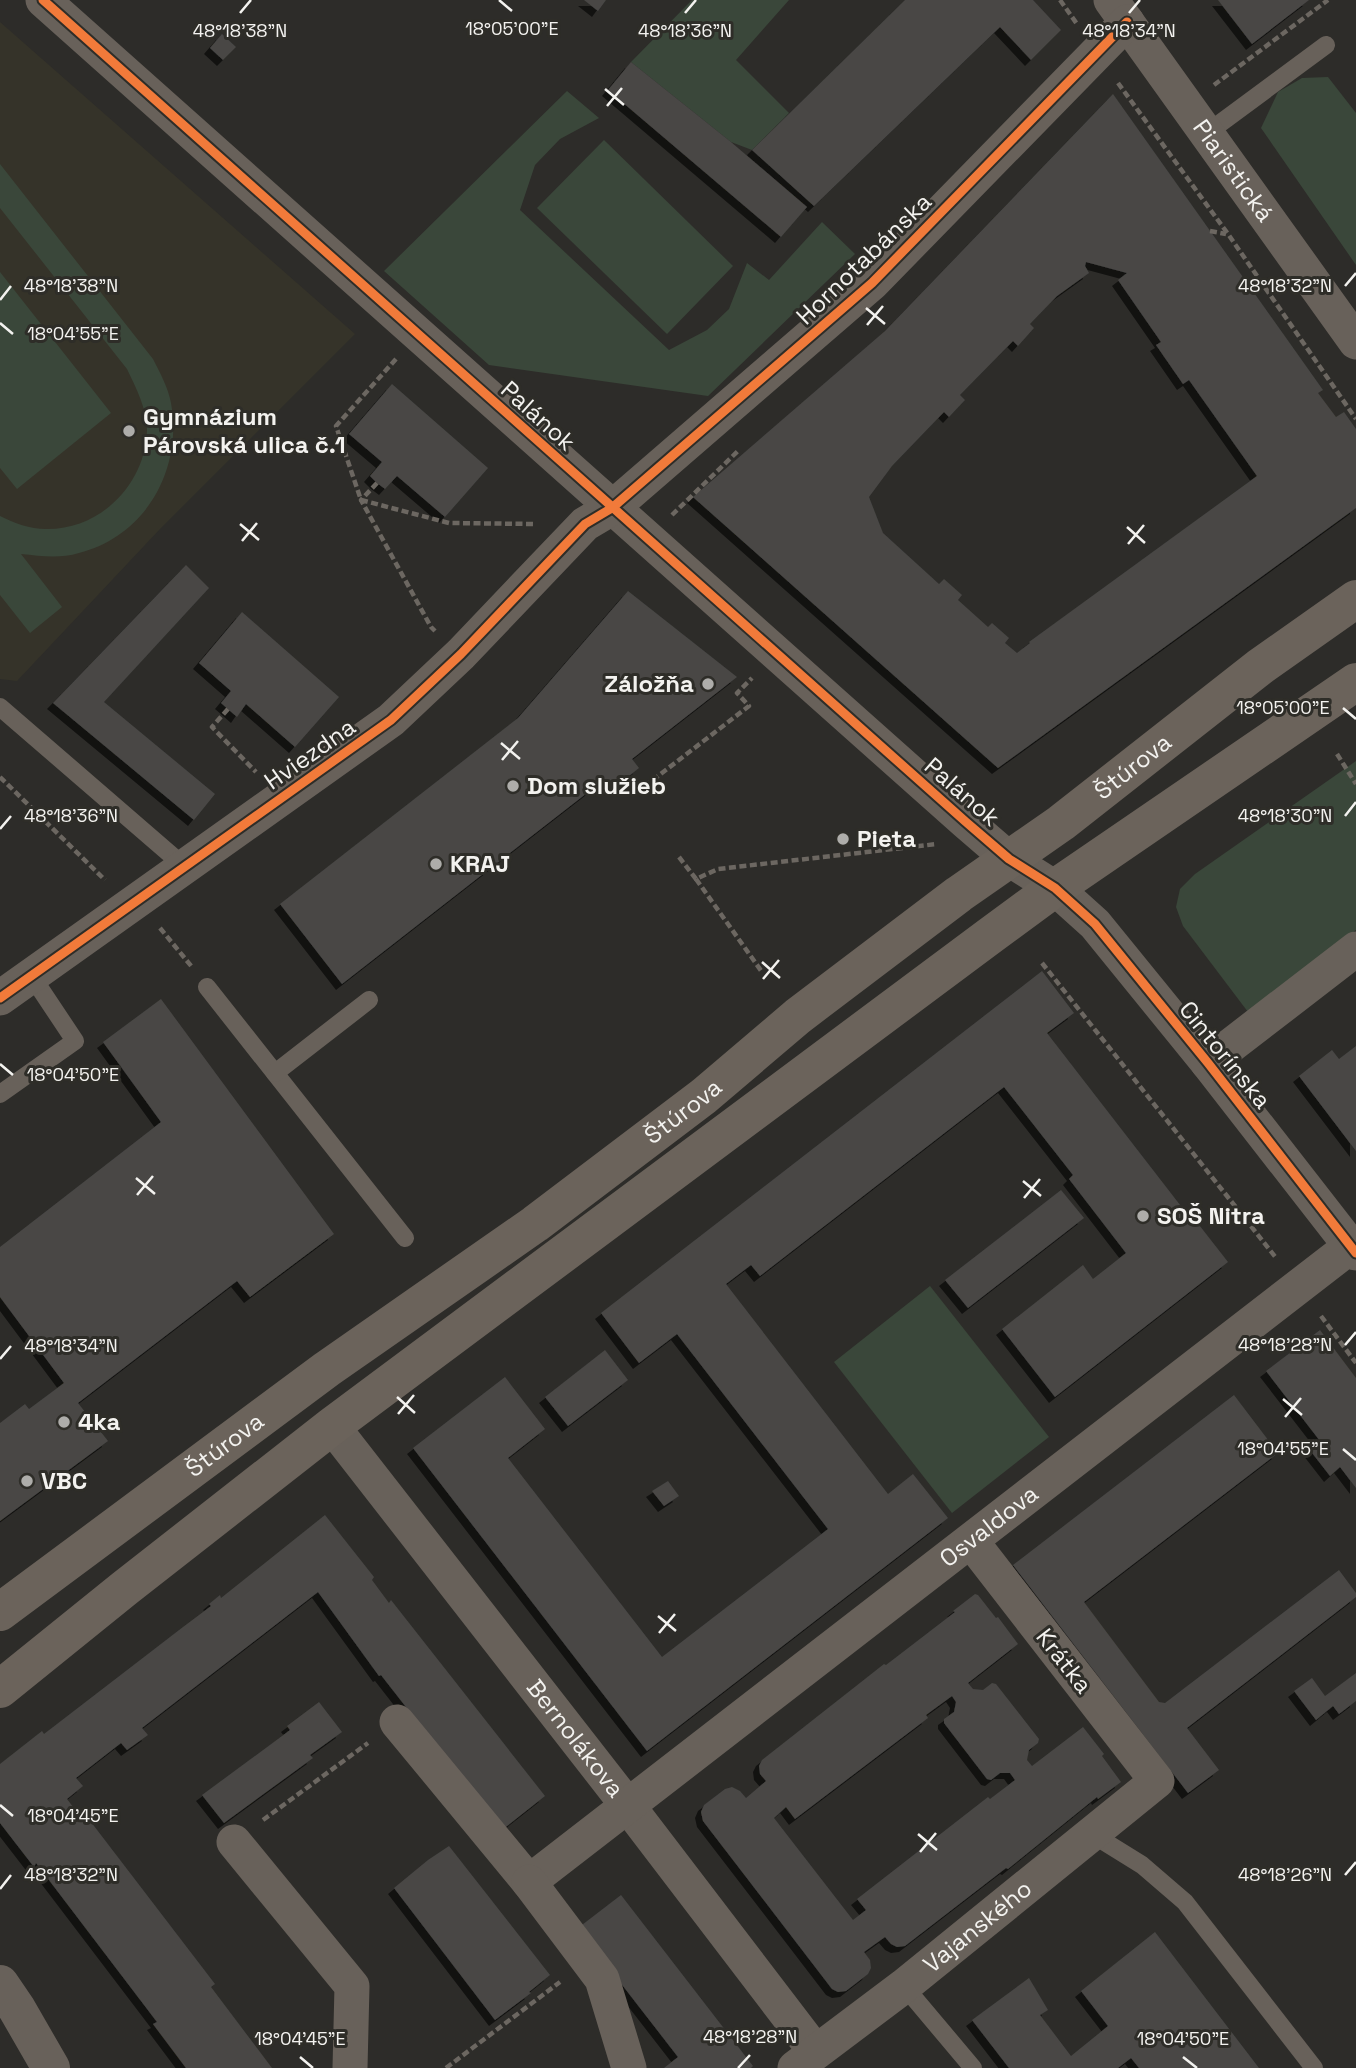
<svg xmlns="http://www.w3.org/2000/svg" width="1356" height="2068" font-family="'Space Grotesk',sans-serif">
	<style>
		.built { fill: #353329 }
		.green { fill: #3a473a }
		.building { fill: #484745; fill-rule: evenodd; filter: url(#shadow) }
		.lines { fill: none; stroke-linecap: round; stroke-linejoin: round }
		.path { stroke: #6c6761; stroke-width: 4.5; stroke-dasharray: 7 3.5; stroke-linecap: butt }
		.service { stroke: #68615a; stroke-width: 18 }
		.minor { stroke: #68615a; stroke-width: 35 }
		.tertiary { stroke: #68615a; stroke-width: 38 }
		.secondary { stroke: #6b635b; stroke-width: 38 }
		.cycleway-casing { stroke: #2e2d28; stroke-width: 13 }
		.cycleway { stroke: #f17a3a; stroke-width: 9 }
		.ticks { fill: none; stroke: #f3f2ef; stroke-width: 2.5 }
		.poi-dot { fill: #aeadaa; stroke: #2e2d28; stroke-width: 2.5 }
		.labels { text-anchor: middle; stroke-width: 6; stroke-linejoin: round; paint-order: stroke }
		.street-label { font-size: 24px; fill: #f3f2ef; stroke: #2e2d28 }
		.poi-label { font-size: 24px; font-weight: bold; fill: #f3f2ef; stroke: #2e2d28; text-anchor: start }
		.ticks-label { font-size: 18px; text-anchor: middle; fill: #f3f2ef; stroke: #2e2d28; stroke-width: 6; stroke-linejoin: round; paint-order: stroke }
	</style>
	<defs>
		<filter id="shadow"><feDropShadow dx="-6" dy="6" stdDeviation="0" flood-color="#0009"/></filter>
	</defs>
	<rect width="100%" height="100%" fill="#2d2c29"/>
	<!-- built -->
	<polygon class="built" points="0,22 355,334 160,529 17,681 0,679"/>
	<!-- green -->
	<g class="green">
		<polygon points="692,0 789,0 736,60 789,113 752,150 731,142 631,62"/>
		<polygon points="1328,77 1356,113 1356,265 1261,128 1278,92 1302,78"/>
		<polygon points="567,91 599,118 560,139 535,165 520,210 669,350 707,330 729,309 747,263 769,280 822,222 855,254 708,396 489,365 384,271"/>
		<polygon points="604,140 733,266 667,334 537,208"/>
		<path d="M0,164L153,359C160,373 168,387 171,403C183,469 146,536 79,553C59,559 41,556 21,554L62,607L30,633L0,595V516C14,523 30,529 46,529C101,530 146,483 147,430C147,409 136,388 127,369L0,208Z"/>
		<polygon points="0,272 111,413 17,489 0,468"/>
		<polygon points="1356,761 1356,930 1248,1012 1183,926 1176,907 1180,889 1195,874"/>
		<polygon points="930,1286 1049,1437 952,1513 834,1362"/>
	</g>
	<!-- building -->
	<g class="building">
		<polygon points="584,0 606,0 598,11"/>
		<polygon points="905,0 1033,0 1061,30 1031,60 1000,27 814,206 752,150"/>
		<polygon points="1218,0 1309,0 1252,44"/>
		<polygon points="222,34 236,47 223,60 210,48"/>
		<polygon points="631,62 731,142 807,207 781,237 608,90"/>
		<path d="M1113,94L1323,390L1318,393L1336,417L1344,412L1356,429V508L998,768L693,497L885,331ZM1086,262L1127,273L1118,280L1161,342L1156,345L1183,384L1189,380L1257,476L1029,642L1030,643L1017,653L1005,643L1009,638L992,623L988,627L958,600L962,595L944,579L939,584L883,533L869,497L892,466L944,412L949,417L965,400L960,395L1013,341L1018,346L1034,328L1030,324L1057,296L1089,273L1085,266Z"/>
		<polygon points="392,384 488,468 445,517 397,476 385,489 377,483 370,476 382,462 349,434"/>
		<polygon points="186,565 209,588 104,702 215,794 194,820 53,703"/>
		<polygon points="628,591 737,677 632,759 639,768 619,784 612,789 605,779 342,984 280,904 518,718"/>
		<polygon points="242,612 339,697 295,747 246,704 237,717 221,703 231,691 199,663"/>
		<polygon points="1042,971 1074,1013 1047,1033 1194,1223 1196,1221 1228,1262 1055,1397 1002,1329 1083,1265 1093,1279 1126,1253 1069,1179 1073,1175 1004,1087 760,1276 751,1265 726,1284 888,1494 913,1474 948,1518 647,1751 413,1448 505,1377 545,1429 508,1458 662,1657 828,1529 677,1334 639,1363 601,1313"/>
		<polygon points="161,999 334,1234 250,1297 237,1281 78,1403 108,1441 0,1521 0,1423 25,1404 29,1409 64,1383 0,1297 0,1247 161,1122 103,1042"/>
		<polygon points="1356,1046 1356,1151 1299,1076 1332,1050 1339,1059"/>
		<polygon points="1061,1190 1084,1218 968,1308 945,1280"/>
		<polygon points="1320,1330 1356,1378 1356,1488 1340,1467 1330,1476 1309,1449 1320,1441 1266,1371"/>
		<polygon points="605,1350 628,1380 568,1426 545,1397"/>
		<polygon points="1234,1395 1278,1453 1084,1602 1159,1702 1165,1703 1339,1570 1356,1593 1356,1597 1187,1728 1219,1770 1188,1793 1013,1565"/>
		<polygon points="668,1481 679,1496 664,1506 652,1491"/>
		<polygon points="325,1515 374,1577 372,1580 389,1603 391,1600 545,1796 502,1830 381,1675 379,1676 318,1592 142,1728 148,1735 127,1750 121,1743 76,1778 83,1786 67,1799 86,1824 91,1822 215,1984 211,1987 272,2068 186,2068 153,2024 157,2022 36,1863 34,1867 0,1823 0,1764 42,1731 44,1734 183,1627 211,1606 209,1604 220,1595 221,1598"/>
		<path d="M975,1594L978,1595L996,1618L998,1617L1018,1644L968,1683L973,1689L983,1690L992,1683L996,1684L1039,1739L1038,1743L1029,1750L1027,1760L1032,1766L1083,1727L1104,1754L1102,1756L1121,1782L1098,1799L1097,1797L1008,1869L1006,1868L905,1946L897,1947L891,1944L885,1937L864,1952L870,1960L871,1968L868,1974L846,1991L838,1992L832,1989L703,1821L701,1812L704,1805L725,1789L732,1787L740,1791L746,1798L766,1781L760,1774L759,1766L762,1760L884,1664L886,1665L955,1612L953,1611ZM952,1696L956,1702L954,1712L944,1719V1723L987,1779L991,1780L1000,1773H1010L1015,1780L990,1799L988,1797L857,1899L866,1910L853,1920L774,1818L786,1807L795,1819L928,1718L926,1715Z"/>
		<polygon points="1356,1673 1356,1701 1339,1714 1333,1706 1316,1720 1294,1691 1312,1678 1325,1696"/>
		<polygon points="319,1702 342,1732 310,1755 313,1758 224,1823 202,1795 278,1739 290,1730 287,1726"/>
		<polygon points="449,1846 550,1975 529,1992 531,1993 495,2020 394,1888 428,1860"/>
		<polygon points="621,1895 753,2066 751,2068 664,2068 678,2057 578,1928"/>
		<polygon points="1155,1932 1259,2068 1139,2068 1131,2058 1118,2068 1009,2068 972,2020 1029,1978 1048,2010 1040,2015 1071,2056 1108,2026 1081,1991"/>
	</g>
	<g class="lines">
		<!-- path -->
		<g class="path">
			<polyline points="1060,0 1077,24"/>
			<polyline points="1118,83 1228,234 1356,419"/>
			<polyline points="1214,85 1328,0"/>
			<polyline points="1210,231 1226,234"/>
			<polyline points="396,359 336,426 361,500 449,523 536,524"/>
			<polyline points="377,483 361,500 431,627 435,631"/>
			<polyline points="672,515 739,450"/>
			<polyline points="228,709 212,727 256,772"/>
			<polyline points="1337,754 1356,784"/>
			<polyline points="0,777 105,880"/>
			<polyline points="636,793 749,706 737,693 752,678"/>
			<polyline points="679,857 696,879 718,869 937,844"/>
			<polyline points="696,879 762,972"/>
			<polyline points="160,928 192,967"/>
			<polyline points="1042,963 1277,1259"/>
			<polyline points="1321,1316 1356,1363"/>
			<polyline points="263,1820 368,1743"/>
			<polyline points="446,2068 560,1982"/>
		</g>
		<!-- service -->
		<g class="service">
			<polyline points="1207,133 1326,45"/>
			<polyline points="0,707 185,867"/>
			<polyline points="207,987 405,1238"/>
			<polyline points="275,1073 369,1000"/>
			<polyline points="0,1094 75,1041 31,975"/>
			<polyline points="1092,1834 1142,1865 1185,1902 1314,2068"/>
			<polyline points="904,1986 973,2068"/>
		</g>
		<!-- minor -->
		<g class="minor">
			<polyline points="43,0 966,822 1009,859 1055,888 1095,924 1208,1063 1356,1253"/>
			<path id="s1" d="M1111,0L1356,342"/>
			<polyline points="0,998 391,720 461,654 585,524 612,508 872,283 1127,22"/>
			<polyline points="1208,1063 1356,949"/>
			<path id="s2" d="M332,1426L628,1806L815,2051"/>
			<path id="s3" d="M397,1722L529,1882L1351,1246"/>
			<polyline points="234,1842 352,1986 350,2068"/>
			<polyline points="529,1882 602,1979 629,2068"/>
			<path id="s4" d="M795,2068L904,1986L1157,1781L971,1541"/>
		</g>
		<!-- tertiary -->
		<polyline class="tertiary" points="0,1984 17,2009 51,2068"/>
		<!-- secondary -->
		<g class="secondary">
			<path id="s5" d="M0,1612L327,1369L535,1224L704,1096L798,1016L959,894L1061,823L1261,666L1356,599"/>
			<polyline points="0,1689 125,1588 332,1426 991,935 1055,888 1356,682"/>
		</g>
		<!-- cycleway casing -->
		<g class="cycleway-casing">
			<g id="cycleway">
				<polyline points="43,0 966,822 1009,859 1055,888 1095,924 1208,1063 1356,1253"/>
				<polyline points="0,998 391,720 461,654 585,524 612,508 872,283 1127,22"/>
			</g>
		</g>
		<!-- cycleway -->
		<use href="#cycleway" class="cycleway"/>
	</g>
	<!-- ticks -->
	<path class="ticks" d="M499,0L512,11M240,13L251,0M685,13L696,0M1129,13L1140,0M605,89L624,105M607,106L622,88M1345,286L1356,273M0,300L11,286M866,308L885,324M0,323L13,334M867,325L883,306M240,524L259,540M1127,527L1145,543M242,541L257,523M1128,544L1144,525M1343,708L1356,719M501,743L520,759M502,760L518,741M1345,816L1356,802M0,829L11,816M762,962L780,978M763,979L779,960M0,1064L13,1075M136,1178L155,1194M1023,1181L1041,1196M137,1195L153,1176M1024,1198L1040,1179M1345,1345L1356,1332M0,1359L11,1346M397,1397L415,1413M1283,1399L1302,1415M398,1414L414,1395M1285,1417L1301,1398M1343,1449L1356,1460M658,1616L676,1631M659,1633L675,1614M0,1805L13,1816M918,1834L937,1850M920,1852L936,1833M1345,1875L1356,1862M0,1889L11,1875M300,2057L313,2068M1183,2057L1197,2068M738,2068L750,2055"/>
	<!-- markers -->
	<g class="poi-dot">
		<circle cx="129" cy="431" r="7"/>
		<circle cx="708" cy="684" r="7"/>
		<circle cx="513" cy="786" r="7"/>
		<circle cx="843" cy="839" r="7"/>
		<circle cx="436" cy="864" r="7"/>
		<circle cx="1143" cy="1216" r="7"/>
		<circle cx="64" cy="1422" r="7"/>
		<circle cx="27" cy="1481" r="7"/>
	</g>
	<g class="labels">
		<!-- street labels -->
		<g class="street-label">
			<text dy="8" stroke="none"><textPath href="#s1" startOffset="210">Piaristická</textPath></text>
			<text transform="translate(864 259) rotate(-44)" y="8">Hornotabánska</text>
			<text transform="translate(538 416) rotate(42)" y="8">Palánok</text>
			<text transform="translate(310 754) rotate(-35)" y="8">Hviezdna</text>
			<text dy="8" stroke="none"><textPath href="#s5" startOffset="1414">Štúrova</textPath></text>
			<text transform="translate(962 792) rotate(41)" y="8">Palánok</text>
			<text transform="translate(1225 1055) rotate(51)" y="8">Cintorínska</text>
			<text dy="8" stroke="none"><textPath href="#s5" startOffset="847">Štúrova</textPath></text>
			<text dy="8" stroke="none"><textPath href="#s5" startOffset="280">Štúrova</textPath></text>
			<text dy="8" stroke="none"><textPath href="#s3" startOffset="789">Osvaldova</textPath></text>
			<text transform="translate(1064 1661) rotate(52)" y="8">Krátka</text>
			<text dy="8" stroke="none"><textPath href="#s2" startOffset="396">Bernolákova</textPath></text>
			<text dy="8" stroke="none"><textPath href="#s4" startOffset="231">Vajanského</textPath></text>
		</g>
		<!-- poi labels -->
		<g class="poi-label">
			<text x="143" y="425">Gymnázium<tspan x="143" dy="28">Párovská ulica č.1</tspan></text>
			<text x="694" y="692" text-anchor="end">Záložňa</text>
			<text x="527" y="794">Dom služieb</text>
			<text x="857" y="847">Pieta</text>
			<text x="450" y="872">KRAJ</text>
			<text x="1157" y="1224">SOŠ Nitra</text>
			<text x="78" y="1430">4ka</text>
			<text x="41" y="1489">VBC</text>
		</g>
	</g>
	<g class="ticks-label">
		<text x="512" y="35">18°05'00"E</text>
		<text x="240" y="37">48°18'38"N</text>
		<text x="685" y="37">48°18'36"N</text>
		<text x="1129" y="37">48°18'34"N</text>
		<text x="1285" y="292">48°18'32"N</text>
		<text x="71" y="292">48°18'38"N</text>
		<text x="73" y="340">18°04'55"E</text>
		<text x="1283" y="714">18°05'00"E</text>
		<text x="1285" y="822">48°18'30"N</text>
		<text x="71" y="822">48°18'36"N</text>
		<text x="73" y="1081">18°04'50"E</text>
		<text x="1285" y="1351">48°18'28"N</text>
		<text x="71" y="1352">48°18'34"N</text>
		<text x="1283" y="1455">18°04'55"E</text>
		<text x="73" y="1822">18°04'45"E</text>
		<text x="1285" y="1881">48°18'26"N</text>
		<text x="71" y="1881">48°18'32"N</text>
		<text x="750" y="2043">48°18'28"N</text>
		<text x="300" y="2045">18°04'45"E</text>
		<text x="1183" y="2045">18°04'50"E</text>
	</g>
</svg>
